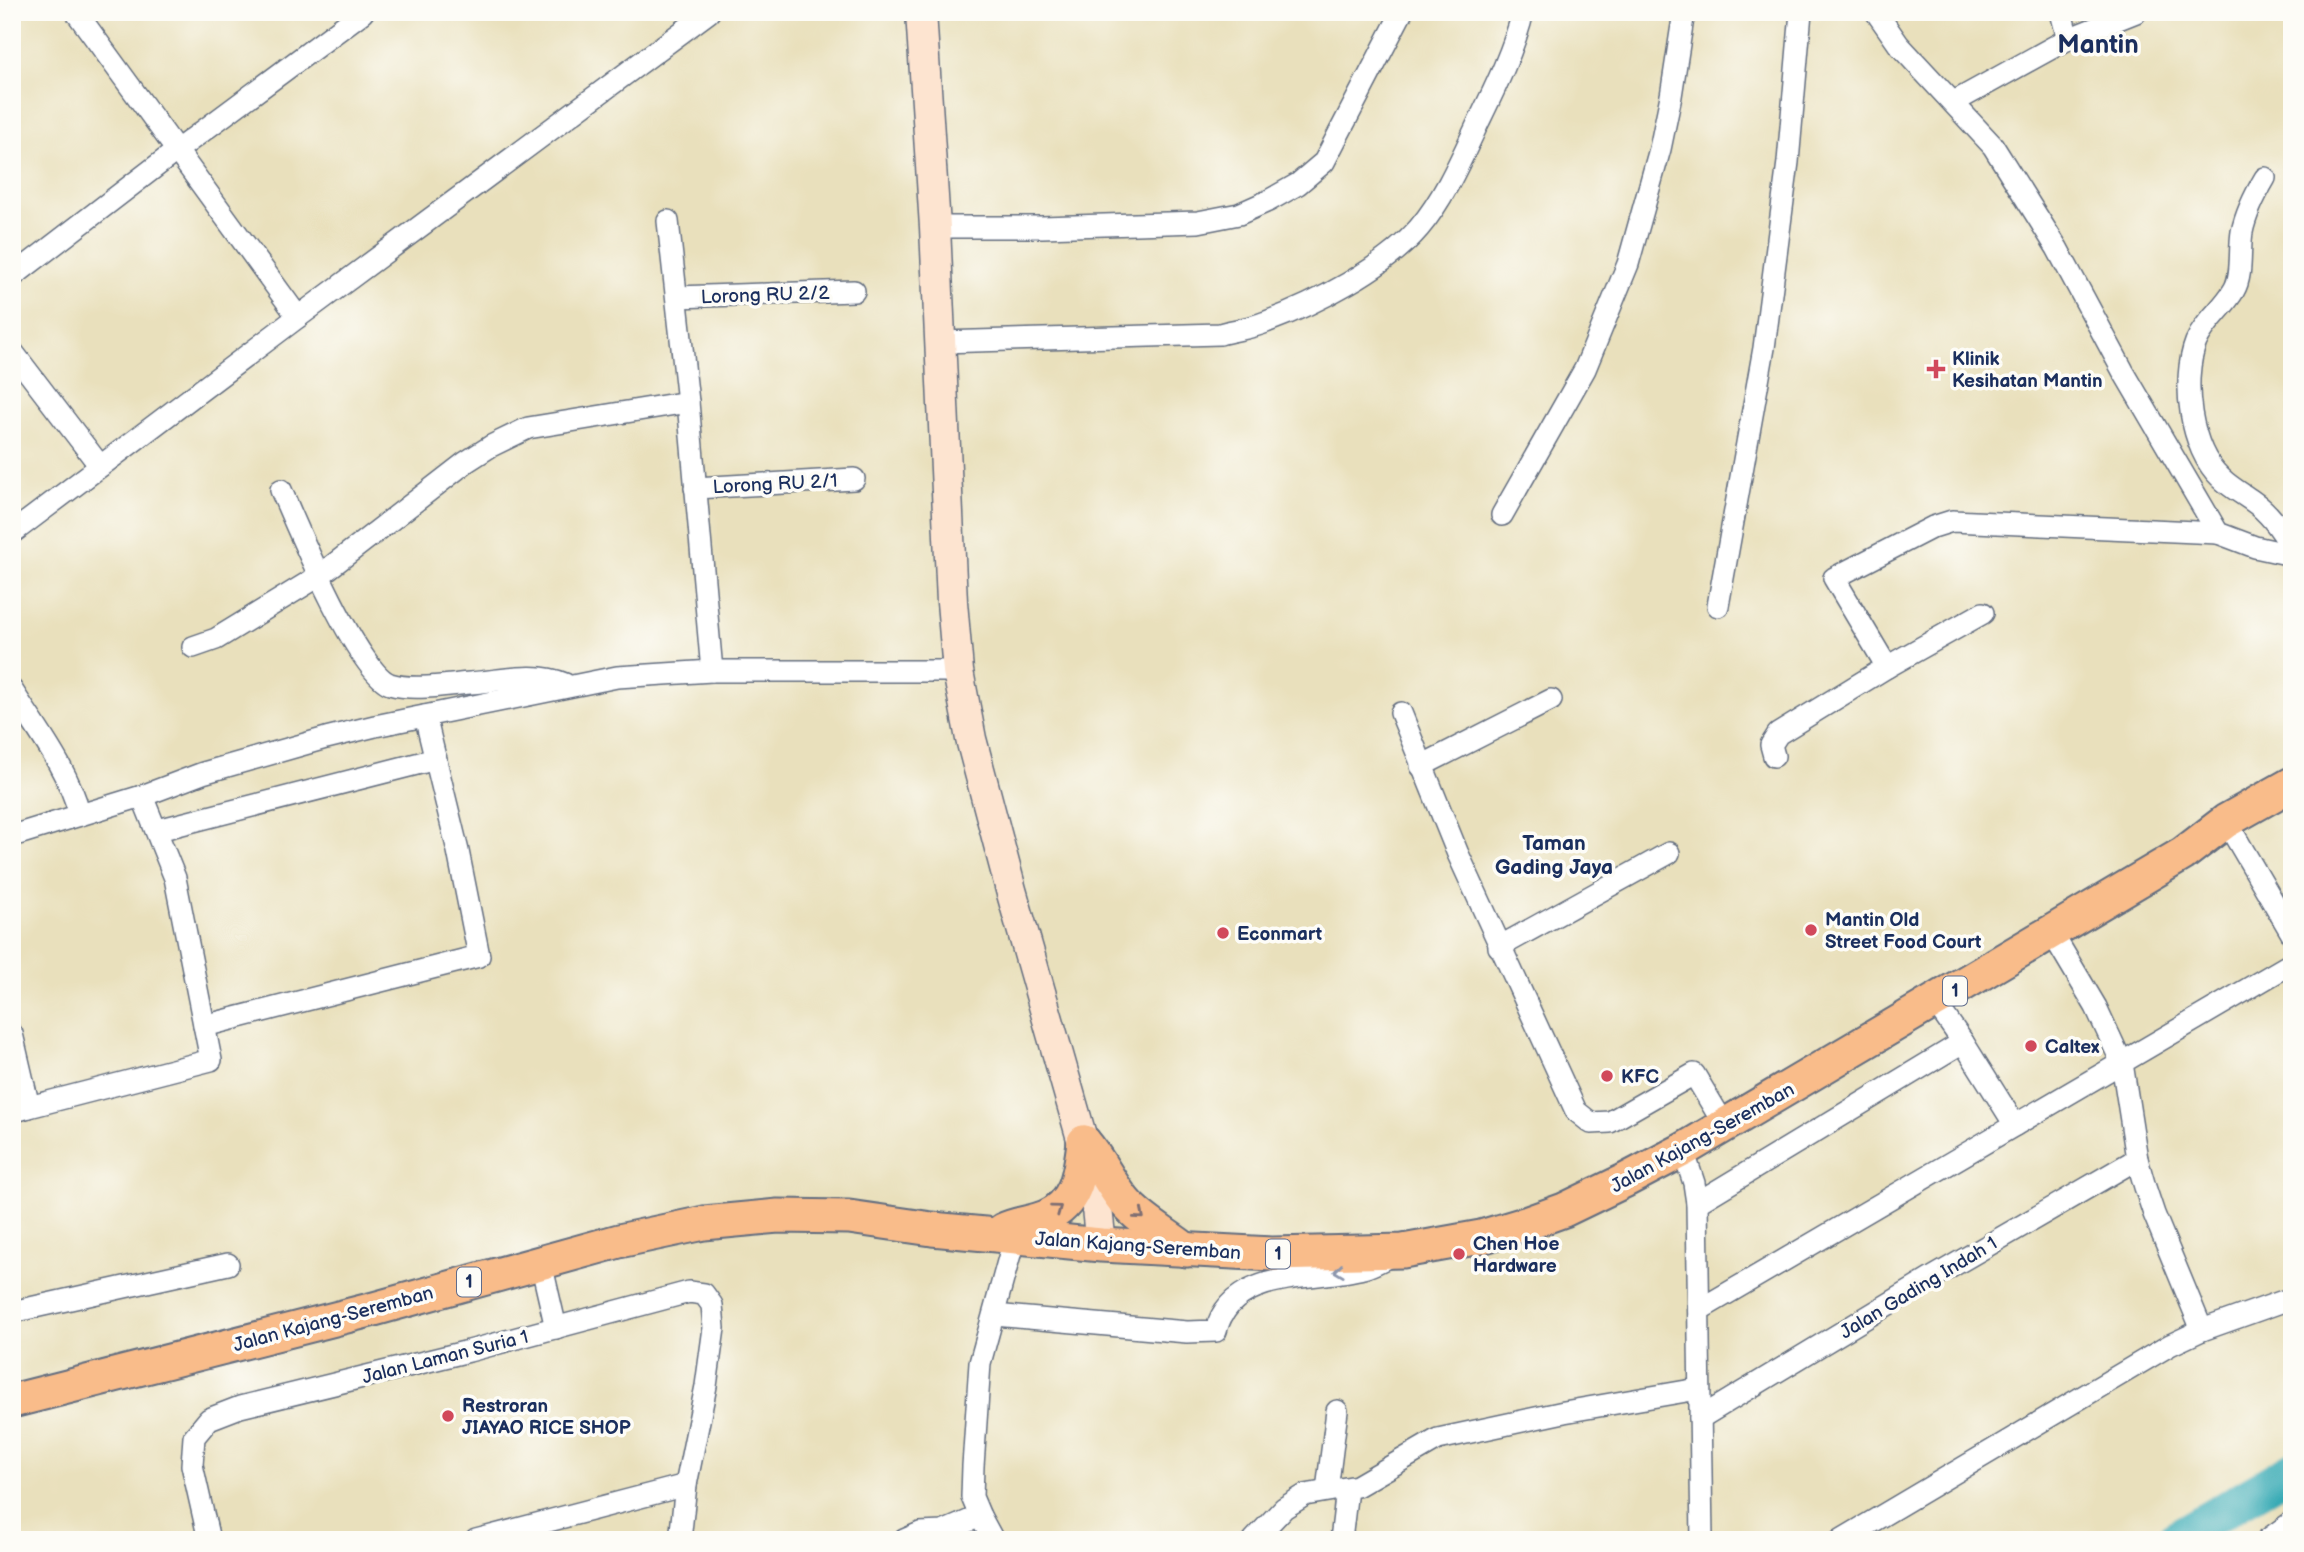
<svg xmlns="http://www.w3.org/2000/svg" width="2304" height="1552" font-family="'Balsamiq Sans',sans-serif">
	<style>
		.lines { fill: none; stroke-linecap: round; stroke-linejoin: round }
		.river { stroke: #39aab5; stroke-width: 37 }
		.street-casing { stroke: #636d7f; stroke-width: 24 }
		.secondary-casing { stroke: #636d7f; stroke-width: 33 }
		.primary-casing { stroke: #636d7f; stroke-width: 37 }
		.street { stroke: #fff; stroke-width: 21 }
		.secondary { stroke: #fde4d0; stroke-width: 30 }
		.primary { stroke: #f9bc8a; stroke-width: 33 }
		.oneway { stroke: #7f6e72 }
		.oneway2 { stroke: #8d97ae }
		.poi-dot { fill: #d1495b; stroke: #fdfcf7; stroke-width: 2.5 }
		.labels { text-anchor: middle; stroke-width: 7; stroke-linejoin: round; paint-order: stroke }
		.shield { fill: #fdfcf7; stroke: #5f6c8c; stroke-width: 2 }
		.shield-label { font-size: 18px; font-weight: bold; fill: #1b2f5e }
		.street-label { font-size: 19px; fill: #1b2f5e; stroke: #fdfcf7 }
		.poi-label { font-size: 19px; font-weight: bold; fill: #1b2f5e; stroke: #fdfcf7; text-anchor: start }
		.neighbourhood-label { font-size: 21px; font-weight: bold; fill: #1b2f5e; stroke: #fdfcf7 }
		.district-label { font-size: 26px; font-weight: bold; fill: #1b2f5e; stroke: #fdfcf7 }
	</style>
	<rect width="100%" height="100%" fill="#fdfcf7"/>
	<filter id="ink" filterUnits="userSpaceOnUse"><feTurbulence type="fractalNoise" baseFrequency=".0143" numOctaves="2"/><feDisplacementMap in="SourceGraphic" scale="14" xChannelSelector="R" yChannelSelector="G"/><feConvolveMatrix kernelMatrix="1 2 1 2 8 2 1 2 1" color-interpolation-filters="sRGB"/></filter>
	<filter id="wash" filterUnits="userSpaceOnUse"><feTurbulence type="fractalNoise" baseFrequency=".00686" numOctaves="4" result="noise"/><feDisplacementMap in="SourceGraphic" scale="28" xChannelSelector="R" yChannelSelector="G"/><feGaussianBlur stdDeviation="1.57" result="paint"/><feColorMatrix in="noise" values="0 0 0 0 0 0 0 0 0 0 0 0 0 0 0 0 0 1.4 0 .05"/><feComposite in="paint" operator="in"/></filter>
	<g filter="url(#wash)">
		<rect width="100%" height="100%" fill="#e9e0bc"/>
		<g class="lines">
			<!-- river -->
			<polyline class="river" points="2173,1540 2292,1470"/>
		</g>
	</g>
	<g filter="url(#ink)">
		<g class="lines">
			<!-- street casing -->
			<g class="street-casing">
				<g id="street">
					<polyline points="76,12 298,317"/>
					<polyline points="1876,12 1899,45 1993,146 2057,248 2123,371 2218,533 2255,547 2292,555"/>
					<polyline points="2061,12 2068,39"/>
					<polyline points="1954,102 2068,39 2136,12"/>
					<path d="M2265,178C2255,195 2246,213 2242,232C2239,250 2243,275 2234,290C2223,309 2205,321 2196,342C2181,380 2190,449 2221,478C2230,487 2241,493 2251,500C2269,512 2282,530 2292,549"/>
					<polyline points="668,221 688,402 712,671"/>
					<polyline points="935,227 1042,227 1198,222 1239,214 1268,201 1298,184 1324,162 1402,12"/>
					<polyline points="12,277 176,151 363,12"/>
					<polyline points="677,297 854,291"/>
					<path d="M941,342L1220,334C1235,330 1252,328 1266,322C1315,304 1385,268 1419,228C1445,197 1462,157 1479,121C1496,86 1514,49 1523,12"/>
					<polyline points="12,351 100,466"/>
					<polyline points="695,488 854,479"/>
					<path d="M281,490C296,525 358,673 390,684C413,691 446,685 470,683C500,681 537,671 565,684"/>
					<polyline points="1502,515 1585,369 1628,264 1660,149 1671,96 1684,12"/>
					<polyline points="12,533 298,317 709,12"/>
					<polyline points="1718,606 1764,348 1788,162 1801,12"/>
					<polyline points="1983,613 1887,667 1834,578 1933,527 1952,521 2218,533"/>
					<polyline points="193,647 216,639 319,576 466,462 491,446 528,428 688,402"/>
					<path d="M12,690C37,730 68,769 80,815"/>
					<polyline points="1401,713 1458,854 1576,1111 1591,1123 1610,1122 1694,1074 1725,1126"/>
					<polyline points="1774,756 1771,745 1778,734 1887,667"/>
					<polyline points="1421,766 1551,700"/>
					<polyline points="2226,821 2292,934"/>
					<polyline points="158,830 436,759"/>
					<polyline points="12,836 142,796 203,773 326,738 375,726 617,677 712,671 958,671"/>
					<polyline points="2052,933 2096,1007 2122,1063 2137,1159 2145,1187 2154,1214 2202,1330"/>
					<polyline points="1499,947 1669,853"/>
					<polyline points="1935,1002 1963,1042"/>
					<polyline points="204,1026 479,956 458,851 425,716"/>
					<polyline points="12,1034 29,1107 12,1112"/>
					<polyline points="29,1107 211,1060 175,878 142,796"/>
					<polyline points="1683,1150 1694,1183 1697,1203 1702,1540"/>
					<polyline points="1697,1203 1963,1042 2015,1125"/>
					<polyline points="541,1263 556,1328"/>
					<polyline points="1699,1310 2292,963"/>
					<polyline points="12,1312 228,1264"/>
					<path d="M994,1315L1187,1332L1216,1331C1231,1268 1317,1281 1363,1268C1372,1266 1380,1261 1388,1257"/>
					<polyline points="1700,1418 1930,1279 2137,1159"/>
					<polyline points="1327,1490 1337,1411"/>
					<polyline points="209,1540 192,1465 194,1437 209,1419 240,1407 469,1351 689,1292 704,1294 712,1305 714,1328 706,1386 686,1485 680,1540"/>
					<polyline points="476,1540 686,1485"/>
					<polyline points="904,1540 920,1533 943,1532 980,1516"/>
					<polyline points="993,1540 980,1516 972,1497 973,1466 980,1363 1015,1236"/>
					<polyline points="1254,1540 1284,1508 1305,1495 1357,1486 1438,1439 1564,1412 1698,1389"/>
					<polyline points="1341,1540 1347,1489"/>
					<polyline points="1841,1540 2170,1345 2202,1330 2292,1298"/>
					<polyline points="2267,1540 2292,1522"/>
				</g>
			</g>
			<!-- secondary casing -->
			<g class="secondary-casing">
				<polyline id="secondary" points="921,12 935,227 952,602 958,671 971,739 1011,890 1094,1181 1101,1245"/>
			</g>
			<!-- primary casing -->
			<g class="primary-casing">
				<g id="primary">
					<path d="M1084,1142C1100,1160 1109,1183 1125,1202C1141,1221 1166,1234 1186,1250"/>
					<path d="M1003,1230C1017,1223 1032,1223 1046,1217C1078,1203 1080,1172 1084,1142"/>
					<polyline points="12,1401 374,1309 619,1241 704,1223 778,1216 849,1217 932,1229 1101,1245 1272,1254 1403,1251 1481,1237 1528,1223 1564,1210 1624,1181 1683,1150 2183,854 2226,821 2292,784"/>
				</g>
			</g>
			<!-- street -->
			<use href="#street" class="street"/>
			<!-- secondary -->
			<use href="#secondary" class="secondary"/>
			<!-- primary -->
			<use href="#primary" class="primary"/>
		</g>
		<!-- one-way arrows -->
		<defs><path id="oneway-chevron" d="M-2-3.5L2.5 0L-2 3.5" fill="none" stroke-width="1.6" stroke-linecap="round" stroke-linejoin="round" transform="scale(1.75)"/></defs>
		<g class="oneway">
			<use href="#oneway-chevron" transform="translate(1057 1209) rotate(-36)"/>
			<use href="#oneway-chevron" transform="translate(1140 1215) rotate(40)"/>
		</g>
		<use class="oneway2" href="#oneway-chevron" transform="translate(1339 1271) rotate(173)"/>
	</g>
	<!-- markers -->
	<g class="poi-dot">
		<path d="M1932.5 358.5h7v7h7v7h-7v7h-7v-7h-7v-7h7z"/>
		<circle cx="1811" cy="930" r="7"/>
		<circle cx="1223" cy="933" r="7"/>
		<circle cx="2031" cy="1046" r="7"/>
		<circle cx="1607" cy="1076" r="7"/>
		<circle cx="1459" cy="1254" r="7"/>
		<circle cx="448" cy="1416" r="7"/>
	</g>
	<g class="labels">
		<!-- shield labels -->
		<g class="shield">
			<rect x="1943" y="976.5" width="24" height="29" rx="5"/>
			<rect x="1266" y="1239.5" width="24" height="29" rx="5"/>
			<rect x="457" y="1267.5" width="24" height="29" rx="5"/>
		</g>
		<g class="shield-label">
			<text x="1955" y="997">1</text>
			<text x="1278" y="1260">1</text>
			<text x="469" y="1288">1</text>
		</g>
		<!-- street labels -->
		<g class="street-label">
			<text transform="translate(765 294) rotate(-2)" y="7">Lorong RU 2/2</text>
			<text transform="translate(775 483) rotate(-3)" y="7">Lorong RU 2/1</text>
			<text transform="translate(1702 1137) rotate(-29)" y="7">Jalan Kajang-Seremban</text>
			<text transform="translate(1138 1245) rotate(4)" y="7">Jalan Kajang-Seremban</text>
			<text transform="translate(1918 1287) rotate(-31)" y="7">Jalan Gading Indah 1</text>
			<text transform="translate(333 1318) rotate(-15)" y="7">Jalan Kajang-Seremban</text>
			<text transform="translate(445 1356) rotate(-14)" y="7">Jalan Laman Suria 1</text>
		</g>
		<!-- poi labels -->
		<g class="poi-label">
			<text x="1952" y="365">Klinik<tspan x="1952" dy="22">Kesihatan Mantin</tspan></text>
			<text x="1825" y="926">Mantin Old<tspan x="1825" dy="22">Street Food Court</tspan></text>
			<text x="1237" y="940">Econmart</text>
			<text x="2045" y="1053">Caltex</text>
			<text x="1621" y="1083">KFC</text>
			<text x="1473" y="1250">Chen Hoe<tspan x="1473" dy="22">Hardware</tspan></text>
			<text x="462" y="1412">Restroran<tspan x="462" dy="22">JIAYAO RICE SHOP</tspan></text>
		</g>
		<!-- neighbourhood labels -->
		<g class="neighbourhood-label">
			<text x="1554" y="850">Taman<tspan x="1554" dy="24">Gading Jaya</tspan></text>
		</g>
		<!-- district labels -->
		<g class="district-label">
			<text x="2098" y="53">Mantin</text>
		</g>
	</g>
	<!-- margin -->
	<rect width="2304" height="1552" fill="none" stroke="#fdfcf7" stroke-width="42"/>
</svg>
